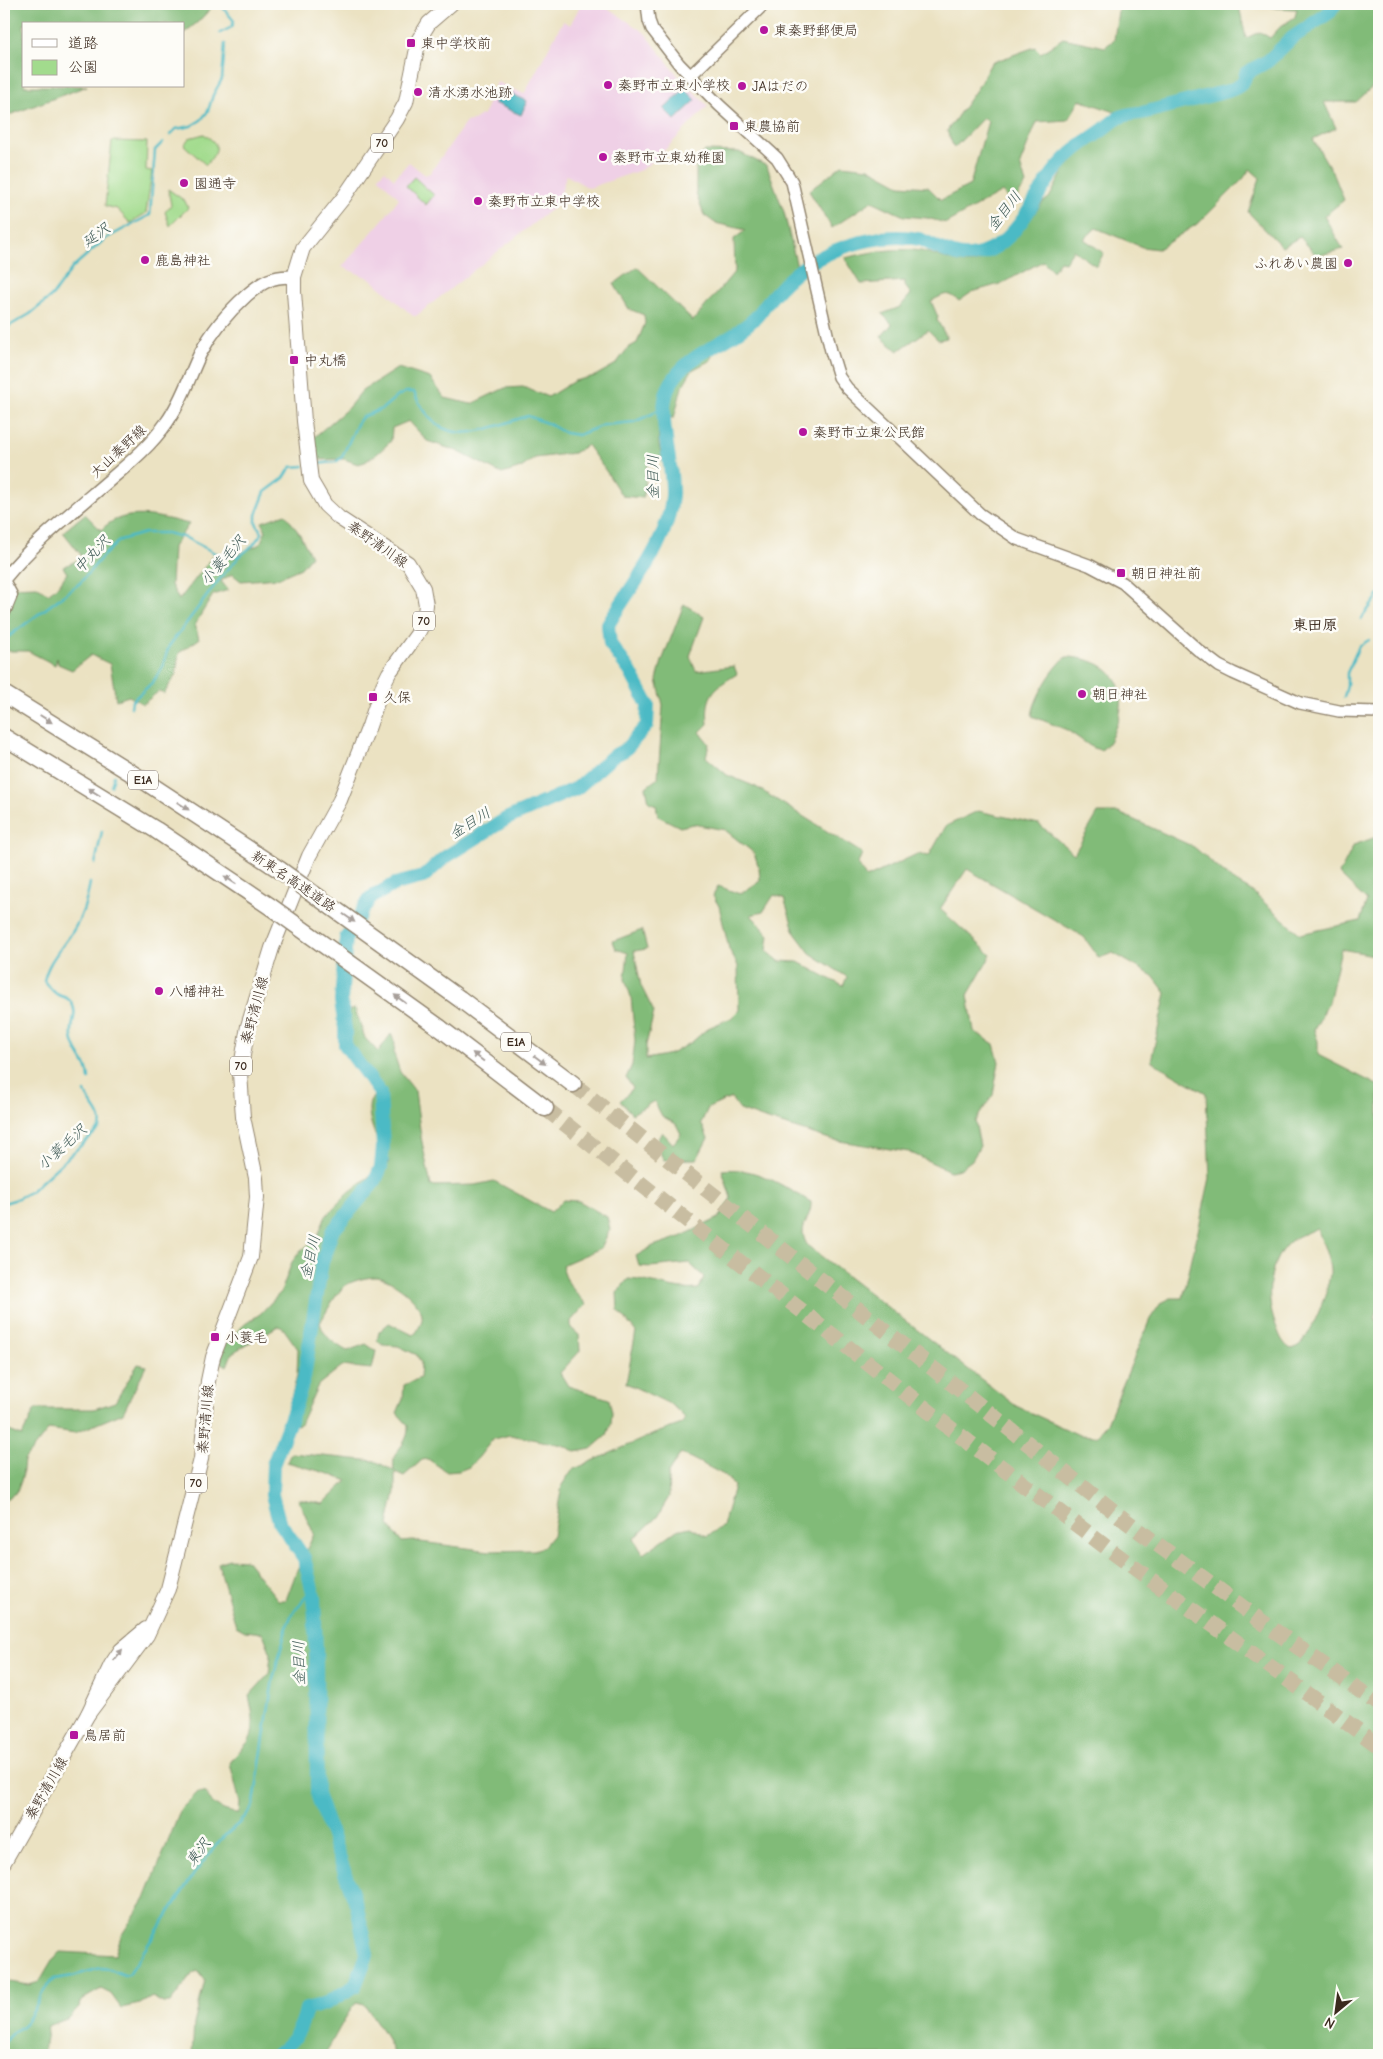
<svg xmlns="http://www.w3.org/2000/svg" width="1383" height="2059" font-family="'Comic Neue','Klee One',sans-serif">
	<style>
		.built { fill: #efd0e6 }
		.green { fill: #a2db8d; stroke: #6e8256 }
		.forest { fill: #81bb78; stroke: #5e724b; fill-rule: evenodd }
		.water { fill: #4cbac5; stroke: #447272 }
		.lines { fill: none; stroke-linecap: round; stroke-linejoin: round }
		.stream { stroke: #4cbac5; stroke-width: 2.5 }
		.river { stroke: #4cbac5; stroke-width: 14 }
		.motorway-tunnel { stroke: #c8bda1; stroke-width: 16; stroke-dasharray: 16 8; stroke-linecap: butt }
		.tertiary-casing { stroke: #938670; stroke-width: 14 }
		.secondary-casing { stroke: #938670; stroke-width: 15 }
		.primary-casing { stroke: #938670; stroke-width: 16 }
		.motorway-casing { stroke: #938670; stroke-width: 19 }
		.tertiary { stroke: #fff; stroke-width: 11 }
		.secondary { stroke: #fff; stroke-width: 12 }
		.primary { stroke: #fff; stroke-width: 14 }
		.motorway { stroke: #fff; stroke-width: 16 }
		.motorway-bridge-casing { stroke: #938670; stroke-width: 19; stroke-linecap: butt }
		.motorway-bridge { stroke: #fff; stroke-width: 16 }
		.oneway { fill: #a79f9a }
		.poi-dot { fill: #b5179e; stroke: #fdfcf7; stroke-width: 2 }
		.labels { text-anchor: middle; stroke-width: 5; stroke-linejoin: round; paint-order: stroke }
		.shield { fill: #fdfcf7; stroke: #75695f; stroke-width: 1 }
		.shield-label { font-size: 12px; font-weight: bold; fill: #3b2a1e }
		.poi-label { font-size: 14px; fill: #3b2a1e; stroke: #fdfcf7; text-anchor: start }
		.street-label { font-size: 14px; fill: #3b2a1e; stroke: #fdfcf7 }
		.water-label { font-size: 15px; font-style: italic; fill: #415c58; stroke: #fdfcf7 }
		.neighbourhood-label { font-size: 15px; font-weight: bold; fill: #3b2a1e; stroke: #fdfcf7 }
	</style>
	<rect width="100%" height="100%" fill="#fdfcf7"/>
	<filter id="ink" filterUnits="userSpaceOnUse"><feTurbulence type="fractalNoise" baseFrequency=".02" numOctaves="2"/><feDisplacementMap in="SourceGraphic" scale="10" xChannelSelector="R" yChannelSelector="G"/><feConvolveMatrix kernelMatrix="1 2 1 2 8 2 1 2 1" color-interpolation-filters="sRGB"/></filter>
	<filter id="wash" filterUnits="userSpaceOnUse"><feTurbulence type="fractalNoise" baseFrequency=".0096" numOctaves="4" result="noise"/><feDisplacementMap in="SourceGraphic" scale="20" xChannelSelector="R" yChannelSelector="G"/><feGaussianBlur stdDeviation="1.12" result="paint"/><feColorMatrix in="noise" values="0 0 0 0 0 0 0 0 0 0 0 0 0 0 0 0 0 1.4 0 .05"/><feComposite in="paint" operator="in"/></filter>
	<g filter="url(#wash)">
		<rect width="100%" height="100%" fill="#ebe2c2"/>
		<!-- built -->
		<polygon class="built" points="581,4 602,4 645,33 679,77 708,106 657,158 641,170 589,188 566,175 558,204 416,316 413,316 371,279 342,267 385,217 399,198 378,177 385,170 394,179 409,162 425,175 430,173 466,122 475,120 480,115 483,116 497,82 524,94 563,21 570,25"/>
		<!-- green -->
		<g class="green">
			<path d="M204,134C221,146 219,149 206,165L184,145L189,138Z"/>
			<polygon points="112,141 147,142 146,170 152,171 146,213 130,223 117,209 105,206"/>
			<polygon points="414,177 434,195 426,205 406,186"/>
			<polygon points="168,189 185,201 188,208 170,226 165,212 171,205"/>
		</g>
		<!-- forest -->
		<g class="forest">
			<polygon points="4,4 215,4 198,22 184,33 184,24 24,24 24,86 87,86 4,117"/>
			<path d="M1119,4H1241L1239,6L1246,38L1260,32L1270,38L1281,26L1295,17L1297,9L1276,8L1261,4H1379V81L1356,102H1324L1336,128L1313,139L1334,175L1344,200L1324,216L1343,249L1317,256L1300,237L1282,247L1248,212L1260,178L1250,169L1243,179L1200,222L1158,249L1142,247L1096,228L1084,239L1104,253L1096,266L1073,250L1065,262L1060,261L1053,271L1043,261L1003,283L972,292L959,301C947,290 944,295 931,301L938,317L937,320L947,338L938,340L928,330L898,351L881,337L892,324L882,314L900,307L911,294L905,286V281L861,284L845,258C870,252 895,247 921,251C936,254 958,265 973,263C992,260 1000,239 1018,236L1043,202L1049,198L1064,170L1079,154L1117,126L1118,113L1080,100L1068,120L1037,122L1020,164L1026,184L1016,199L1010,201L1002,192L946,223L927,218L904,216L872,201L832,228L809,191L842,165L869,168L900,185L928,187L941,200L970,185L988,121L983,118L954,148L947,131L978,87L991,63L1035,47L1041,53L1063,38L1105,47L1114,40Z"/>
			<polygon points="705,151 739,152 767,166 784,212 797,267 773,289 752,318 714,344 711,360 692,370 682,387 674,418 658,417 659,446 662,457 648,463 643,498 622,496 606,471 587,445 574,453 535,458 521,468 502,474 457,451 427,441 409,421 392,428 391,441 378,453 365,462 358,464 344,459 314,460 313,438 347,409 362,391 398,368 430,378 445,398 471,404 505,388 523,387 548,397 574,381 595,376 616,364 628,348 637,343 645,323 644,315 629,309 614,284 637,267 693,321 735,271 734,239 746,230 715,223 704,215 696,194 696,162"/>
			<path d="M85,514L101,530C124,506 160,517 189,524L173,547L171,585L179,600L214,555L234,557L260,544L266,531L262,522L285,514L299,533L311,556L301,568L278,578L241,581L232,574L221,581L228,590L213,595L195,624L199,639L179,653L176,674L164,694L159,691L143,704L129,696L116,700L110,664L91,655L72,670L58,664L57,658L55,665L28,651H4V618L9,587L37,586L48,594L59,585L67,573L63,567L80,559L81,555L63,532Z"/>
			<path d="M684,604L704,617L690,656L696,671L734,666L737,674C714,688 705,694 708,724L700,732L709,744L706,757L727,775L756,787L862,853L858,864L866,878L917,854L929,856L946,826L978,811L1039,824L1074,854L1098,813H1119L1194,847L1232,880L1250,890L1300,934L1360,921L1367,901L1339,874L1354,845L1379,836V956L1341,949L1329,1002L1314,1030L1318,1041V1055L1379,1086V1305L1375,1319L1379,1325V2055H394L384,2033L365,2005L356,2003C342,2020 336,2037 324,2055H192L194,2024L205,1980L198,1971L193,1973L170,2003H163L152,1997L140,2004L121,2008L111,1994L101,1989L80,2001L79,2008L69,2018L48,2026L43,2055H4V1981L29,1985L39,1982L52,1960L61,1952L115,1955L121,1936L145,1899L181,1809L198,1792L205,1793C212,1806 225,1813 239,1813L240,1803L230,1763C235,1755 242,1749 248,1742C257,1731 252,1709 249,1696L269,1674L271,1654L263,1633L245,1631L236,1626L218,1563L229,1559L246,1560L278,1600H286L297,1570L314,1534L298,1499L323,1504L347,1481L326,1473L287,1462L291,1453L375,1461L394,1471C392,1448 399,1454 406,1438C408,1434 408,1429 408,1425L397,1413L403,1399L404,1385L420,1378L421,1363L417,1355L398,1346L383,1345L377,1341L379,1332L389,1323L413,1335L416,1333C419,1327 423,1322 422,1315C420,1300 391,1278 376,1277C368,1277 354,1280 346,1285C335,1294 327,1311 320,1323C324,1337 335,1344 347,1351L366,1344L376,1351L372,1369L342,1366L318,1385L300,1424L296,1425L289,1407L297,1375L298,1349L283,1328L278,1326L232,1353L227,1366L219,1361L226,1342L245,1324L260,1314L281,1292L292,1262L299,1253L318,1236L325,1217L348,1193L371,1175L386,1169L389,1161C380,1147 365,1119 370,1102C372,1099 374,1095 376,1092L363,1073L350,1059L344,1012L355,1009L365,1038L378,1052L391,1034L395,1043L394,1054L400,1072L415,1091L421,1137L431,1186L475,1185L494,1181L551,1212L563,1200L579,1201L607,1217L610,1229L601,1248L562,1265C565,1282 575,1292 586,1304L571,1321V1328L579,1335L580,1351L560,1373L568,1386L609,1399L612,1413L611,1424L607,1435L591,1449L576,1452L563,1445L510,1435L493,1439L478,1458L469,1467L459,1471L447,1472L428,1459L422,1460L404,1476L395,1472V1492L388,1525L402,1542L413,1541L490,1551L534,1550L543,1547L553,1535L562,1485L572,1470L654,1434L682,1424L685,1418L672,1405L626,1383L636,1332L618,1310L617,1293L628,1279C654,1280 673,1292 699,1289L704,1277L689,1263L650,1267L639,1266L636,1256L653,1246L680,1237L719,1218L731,1198L722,1170C756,1166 783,1186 811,1202C812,1220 795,1226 808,1246L1016,1406L1079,1435L1097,1436L1107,1423L1150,1319L1161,1303L1171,1298H1183L1210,1178L1206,1093L1151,1061L1166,993L1153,976L1113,953L1099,958L1084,937L967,869L940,909L991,955L968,995L974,1031L994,1044L999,1062L993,1095L975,1121L980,1146L972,1160L960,1169L950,1171L909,1152L833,1140L762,1118L740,1110L731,1098L708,1108L701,1123L708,1138L697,1159L664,1160L655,1144L662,1132L673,1144L681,1134L676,1124L662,1116L654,1101L632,1114L620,1101L633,1088L626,1078L632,1065L635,1041L631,997L625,979L628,953L616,949L613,941L642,930L647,949L634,951L641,986L654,1012L646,1045V1059L671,1054L692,1042L708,1028L731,1018L739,1010L738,966L729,949L719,906L713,896L718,886L740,894L760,881L759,868L754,853L725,830L693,824L680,827L658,816L656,805L649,802L646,787L658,778L663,705L657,680L662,661ZM774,895L784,898L795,933L810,953L847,977L843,986L798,962L779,961L767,951L769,935L751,915L763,912ZM1317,1228C1322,1241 1328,1255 1330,1269C1332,1283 1311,1338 1298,1346C1296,1347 1294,1348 1291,1349C1281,1343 1279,1333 1275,1323C1265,1298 1268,1258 1292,1240C1299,1235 1309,1232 1317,1228ZM681,1453L726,1476L734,1486L723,1526L707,1536L690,1527L677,1530L643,1554L634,1539L657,1517L669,1497L668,1473Z"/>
			<path d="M1066,657C1109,658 1134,685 1115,728C1112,736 1109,745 1101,750L1093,748L1067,730L1032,716C1034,698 1052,669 1066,657Z"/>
			<polygon points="138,1364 146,1366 123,1413 75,1433 49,1429 24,1460 22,1478 17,1492 4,1500 4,1429 22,1436 35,1409 94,1409 115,1402"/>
		</g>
		<!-- water -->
		<g class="water">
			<polygon points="500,89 527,101 521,115 494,103"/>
			<polygon points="685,89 696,100 675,120 664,109"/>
		</g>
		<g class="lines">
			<!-- stream -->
			<g class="stream">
				<polyline points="220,4 234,21 232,27 220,33"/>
				<polyline points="170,135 176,129 191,126 201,120 208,111 213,95 222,79 225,44"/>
				<polyline points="4,329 30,314 52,296 73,267 105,239 150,215 155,150 163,142"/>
				<path d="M315,464L336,462L342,457L357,424L362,417L382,409L396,397L406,392H414C417,401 422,408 428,415C453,449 495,425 528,416L549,424L565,433L578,435L604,425L634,422L652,414L663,405"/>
				<polyline points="1361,619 1379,595"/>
				<polyline points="4,640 80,583 101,558 120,540 145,533 167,533 186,538 217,554 240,556"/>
				<polyline points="1344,697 1347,686 1347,673 1359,646 1369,640"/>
				<polyline points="131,707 132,701 153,682 162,668 169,646 222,576 240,556 253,545 262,533 256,523 256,515 265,492 284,478 291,467 304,466"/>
				<polyline points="111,786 114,776"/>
				<polyline points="95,864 102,831"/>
				<path d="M89,1079C89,1062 73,1053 72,1036C70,1024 79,1013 71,1002C67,996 60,997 55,993C51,989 47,985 44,981C48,961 62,948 73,931C83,916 87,901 90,883"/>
				<path d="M4,1203L14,1200L30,1192L100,1128C104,1114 89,1105 85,1092"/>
				<path d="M4,2043C9,2032 19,2031 26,2022C38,2008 39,1992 54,1979L73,1976L100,1968L110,1969L124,1975L129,1974L194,1874L221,1839L246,1817L254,1803L273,1679L287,1626L291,1616L312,1588"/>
			</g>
			<!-- river -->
			<path class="river" d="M276,2055C294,2041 301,2031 306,2009L325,2004L355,1986L367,1955L357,1907L317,1794L316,1650L314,1596L304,1558L279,1521L272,1495L273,1465L295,1407L304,1378L322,1262L332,1232L375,1181L381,1167L383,1147L380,1093L345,1045V1028L341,1001L346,938L370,898L395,884L423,877L444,858L506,819L577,788L613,756L625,750L647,725L648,705L630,671L610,644L608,625C631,584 668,546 672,496C674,462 656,419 668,389C685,352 727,345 754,319C759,315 762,309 766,304C781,285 801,266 823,256C851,242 888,233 919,239C924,240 930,244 936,247C959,258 973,261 997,246C1024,228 1037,192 1057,168C1071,151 1087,141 1104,129C1109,125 1116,118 1123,116C1130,113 1139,114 1146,112C1173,105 1201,98 1228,91C1238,87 1244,85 1246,73L1268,61L1292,38L1330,12L1335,4"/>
		</g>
	</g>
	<g filter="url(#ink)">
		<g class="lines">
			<!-- motorway-tunnel -->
			<g class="motorway-tunnel">
				<polyline points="573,1084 1126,1521 1261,1621 1379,1704"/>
				<polyline points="545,1108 950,1428 1106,1547 1379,1746"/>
			</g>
			<!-- tertiary casing -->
			<g class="tertiary-casing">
				<g id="tertiary">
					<polyline points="647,4 649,21 652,29 679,64 719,105 777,158 792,182 831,351 839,377 847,388 980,514 1017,539 1089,565 1123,583 1198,650 1219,666 1233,673 1300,703 1339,711 1379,712"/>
					<polyline points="690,76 764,4"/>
				</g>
			</g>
			<!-- secondary casing -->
			<g class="secondary-casing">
				<g id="secondary">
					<path d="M4,579C35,541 74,511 112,478C132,461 152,444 167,422C182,401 189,377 200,354C212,331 228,312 247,295C262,282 274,275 294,277"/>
					<polyline points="4,582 11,595 4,612"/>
				</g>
			</g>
			<!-- primary casing -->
			<g class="primary-casing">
				<g id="primary">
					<polyline points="88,1714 147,1635 168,1589 201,1459 208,1381 213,1357 251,1257 257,1197 256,1178 243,1117 240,1073 248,1026 272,948 309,856 340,800 369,726 383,685 389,673 418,633 424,621 426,605 423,588 408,563 339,518 325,505 311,481 304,421 294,292 294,277 303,248 344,197 397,119 406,102 419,39 429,23 451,4"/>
					<polyline points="4,1862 88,1714 111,1665 121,1650 146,1629"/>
				</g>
			</g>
			<!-- motorway casing -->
			<g class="motorway-casing">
				<g id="motorway">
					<polyline points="4,694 149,784 280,870"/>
					<polyline points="4,737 156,830 271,907"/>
					<polyline points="460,999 573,1084"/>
					<polyline points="440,1028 545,1108"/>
				</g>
			</g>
			<!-- tertiary -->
			<use href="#tertiary" class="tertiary"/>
			<!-- secondary -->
			<use href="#secondary" class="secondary"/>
			<!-- primary -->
			<use href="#primary" class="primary"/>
			<!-- motorway -->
			<use href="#motorway" class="motorway"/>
			<!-- motorway-bridge casing -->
			<g class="motorway-bridge-casing">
				<g id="motorway-bridge">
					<polyline points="280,870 460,999"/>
					<polyline points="271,907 440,1028"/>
				</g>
			</g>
			<!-- motorway-bridge -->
			<use href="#motorway-bridge" class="motorway-bridge"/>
		</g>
		<!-- one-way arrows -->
		<defs><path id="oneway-solid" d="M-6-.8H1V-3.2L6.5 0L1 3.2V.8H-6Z" transform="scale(1.25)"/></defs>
		<g class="oneway">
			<use href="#oneway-solid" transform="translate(46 719) rotate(32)"/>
			<use href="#oneway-solid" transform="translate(94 792) rotate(-148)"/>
			<use href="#oneway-solid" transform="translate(183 806) rotate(33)"/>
			<use href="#oneway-solid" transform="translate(230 880) rotate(-146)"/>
			<use href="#oneway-solid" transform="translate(349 918) rotate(35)"/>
			<use href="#oneway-solid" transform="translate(400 999) rotate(-144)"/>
			<use href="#oneway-solid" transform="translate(478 1057) rotate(-143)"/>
			<use href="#oneway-solid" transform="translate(540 1060) rotate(37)"/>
			<use href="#oneway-solid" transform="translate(118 1655) rotate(-52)"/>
		</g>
	</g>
	<!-- markers -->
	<g class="poi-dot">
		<circle cx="764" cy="30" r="5"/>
		<rect x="406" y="38" width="10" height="10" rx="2.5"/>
		<circle cx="608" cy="85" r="5"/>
		<circle cx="742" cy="86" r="5"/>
		<circle cx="418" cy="92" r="5"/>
		<rect x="729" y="121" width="10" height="10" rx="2.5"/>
		<circle cx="603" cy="157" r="5"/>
		<circle cx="184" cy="183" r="5"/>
		<circle cx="478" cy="201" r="5"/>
		<circle cx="145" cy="260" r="5"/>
		<circle cx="1348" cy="263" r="5"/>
		<rect x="289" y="355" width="10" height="10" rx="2.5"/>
		<circle cx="803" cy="432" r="5"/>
		<rect x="1116" y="568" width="10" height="10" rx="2.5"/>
		<circle cx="1082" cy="694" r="5"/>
		<rect x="368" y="692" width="10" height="10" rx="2.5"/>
		<circle cx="159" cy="991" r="5"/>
		<rect x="210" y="1332" width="10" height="10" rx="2.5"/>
		<rect x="69" y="1730" width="10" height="10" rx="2.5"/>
	</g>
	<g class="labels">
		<!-- shield labels -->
		<g class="shield">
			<rect x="371" y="133.5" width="22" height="19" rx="4"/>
			<rect x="413" y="611.5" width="22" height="19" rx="4"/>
			<rect x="128" y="770.5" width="30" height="19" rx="4"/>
			<rect x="501" y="1032.5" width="30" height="19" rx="4"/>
			<rect x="230" y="1056.5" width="22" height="19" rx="4"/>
			<rect x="185" y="1473.5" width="22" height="19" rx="4"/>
		</g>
		<g class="shield-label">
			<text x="382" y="147">70</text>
			<text x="424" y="625">70</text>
			<text x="143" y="784">E1A</text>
			<text x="516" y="1046">E1A</text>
			<text x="241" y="1070">70</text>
			<text x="196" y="1487">70</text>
		</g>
		<!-- poi labels -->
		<g class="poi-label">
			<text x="774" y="35">東秦野郵便局</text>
			<text x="421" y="48">東中学校前</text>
			<text x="618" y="90">秦野市立東小学校</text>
			<text x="752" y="91">JAはだの</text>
			<text x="428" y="97">清水湧水池跡</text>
			<text x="744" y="131">東農協前</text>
			<text x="613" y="162">秦野市立東幼稚園</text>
			<text x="194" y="188">園通寺</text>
			<text x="488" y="206">秦野市立東中学校</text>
			<text x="155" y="265">鹿島神社</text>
			<text x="1338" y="268" text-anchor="end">ふれあい農園</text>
			<text x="304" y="365">中丸橋</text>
			<text x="813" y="437">秦野市立東公民館</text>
			<text x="1131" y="578">朝日神社前</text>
			<text x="1092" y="699">朝日神社</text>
			<text x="383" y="702">久保</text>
			<text x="169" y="996">八幡神社</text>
			<text x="225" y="1342">小蓑毛</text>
			<text x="84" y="1740">鳥居前</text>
		</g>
		<!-- street labels -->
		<g class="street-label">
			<text transform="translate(118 451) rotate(-43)" y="5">大山秦野線</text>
			<text transform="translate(378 544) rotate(35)" y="5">秦野清川線</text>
			<text transform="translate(294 881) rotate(34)" y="5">新東名高速道路</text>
			<text transform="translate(254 1010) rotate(-75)" y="5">秦野清川線</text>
			<text transform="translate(205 1419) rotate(-85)" y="5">秦野清川線</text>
			<text transform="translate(46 1788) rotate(-60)" y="5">秦野清川線</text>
		</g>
		<!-- water labels -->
		<g class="water-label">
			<text transform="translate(1004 211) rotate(-51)" y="5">金目川</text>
			<text transform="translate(96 235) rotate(-36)" y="5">延沢</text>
			<text transform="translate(653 477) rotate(-90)" y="5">金目川</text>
			<text transform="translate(92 554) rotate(-47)" y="5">中丸沢</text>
			<text transform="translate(223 560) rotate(-49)" y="5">小蓑毛沢</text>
			<text transform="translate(470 823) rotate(-32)" y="5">金目川</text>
			<text transform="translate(62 1147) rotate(-42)" y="5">小蓑毛沢</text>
			<text transform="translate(310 1257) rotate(-77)" y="5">金目川</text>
			<text transform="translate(299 1663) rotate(-91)" y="5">金目川</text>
			<text transform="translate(198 1852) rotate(-53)" y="5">東沢</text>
		</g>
		<!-- neighbourhood labels -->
		<g class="neighbourhood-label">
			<text x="1315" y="630">東田原</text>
		</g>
	</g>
	<!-- margin -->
	<rect width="1383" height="2059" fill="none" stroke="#fdfcf7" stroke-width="20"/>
	<!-- legend -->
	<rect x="22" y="22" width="162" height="65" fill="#fdfcf7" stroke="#afa8a0"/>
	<rect x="32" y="39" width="25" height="8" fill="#ffffff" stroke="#afa8a0"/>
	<text x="68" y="48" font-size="15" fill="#3b2a1e">道路</text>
	<rect x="32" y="60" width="25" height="15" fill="#a2db8d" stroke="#afa8a0"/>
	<text x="68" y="72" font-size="15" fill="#3b2a1e">公園</text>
	<!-- north arrow -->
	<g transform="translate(1336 2012) rotate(209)" stroke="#fdfcf7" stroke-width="4" paint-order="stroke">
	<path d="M0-4L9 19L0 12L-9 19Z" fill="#3b2a1e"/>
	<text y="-8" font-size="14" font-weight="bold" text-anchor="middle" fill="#3b2a1e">N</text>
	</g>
</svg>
